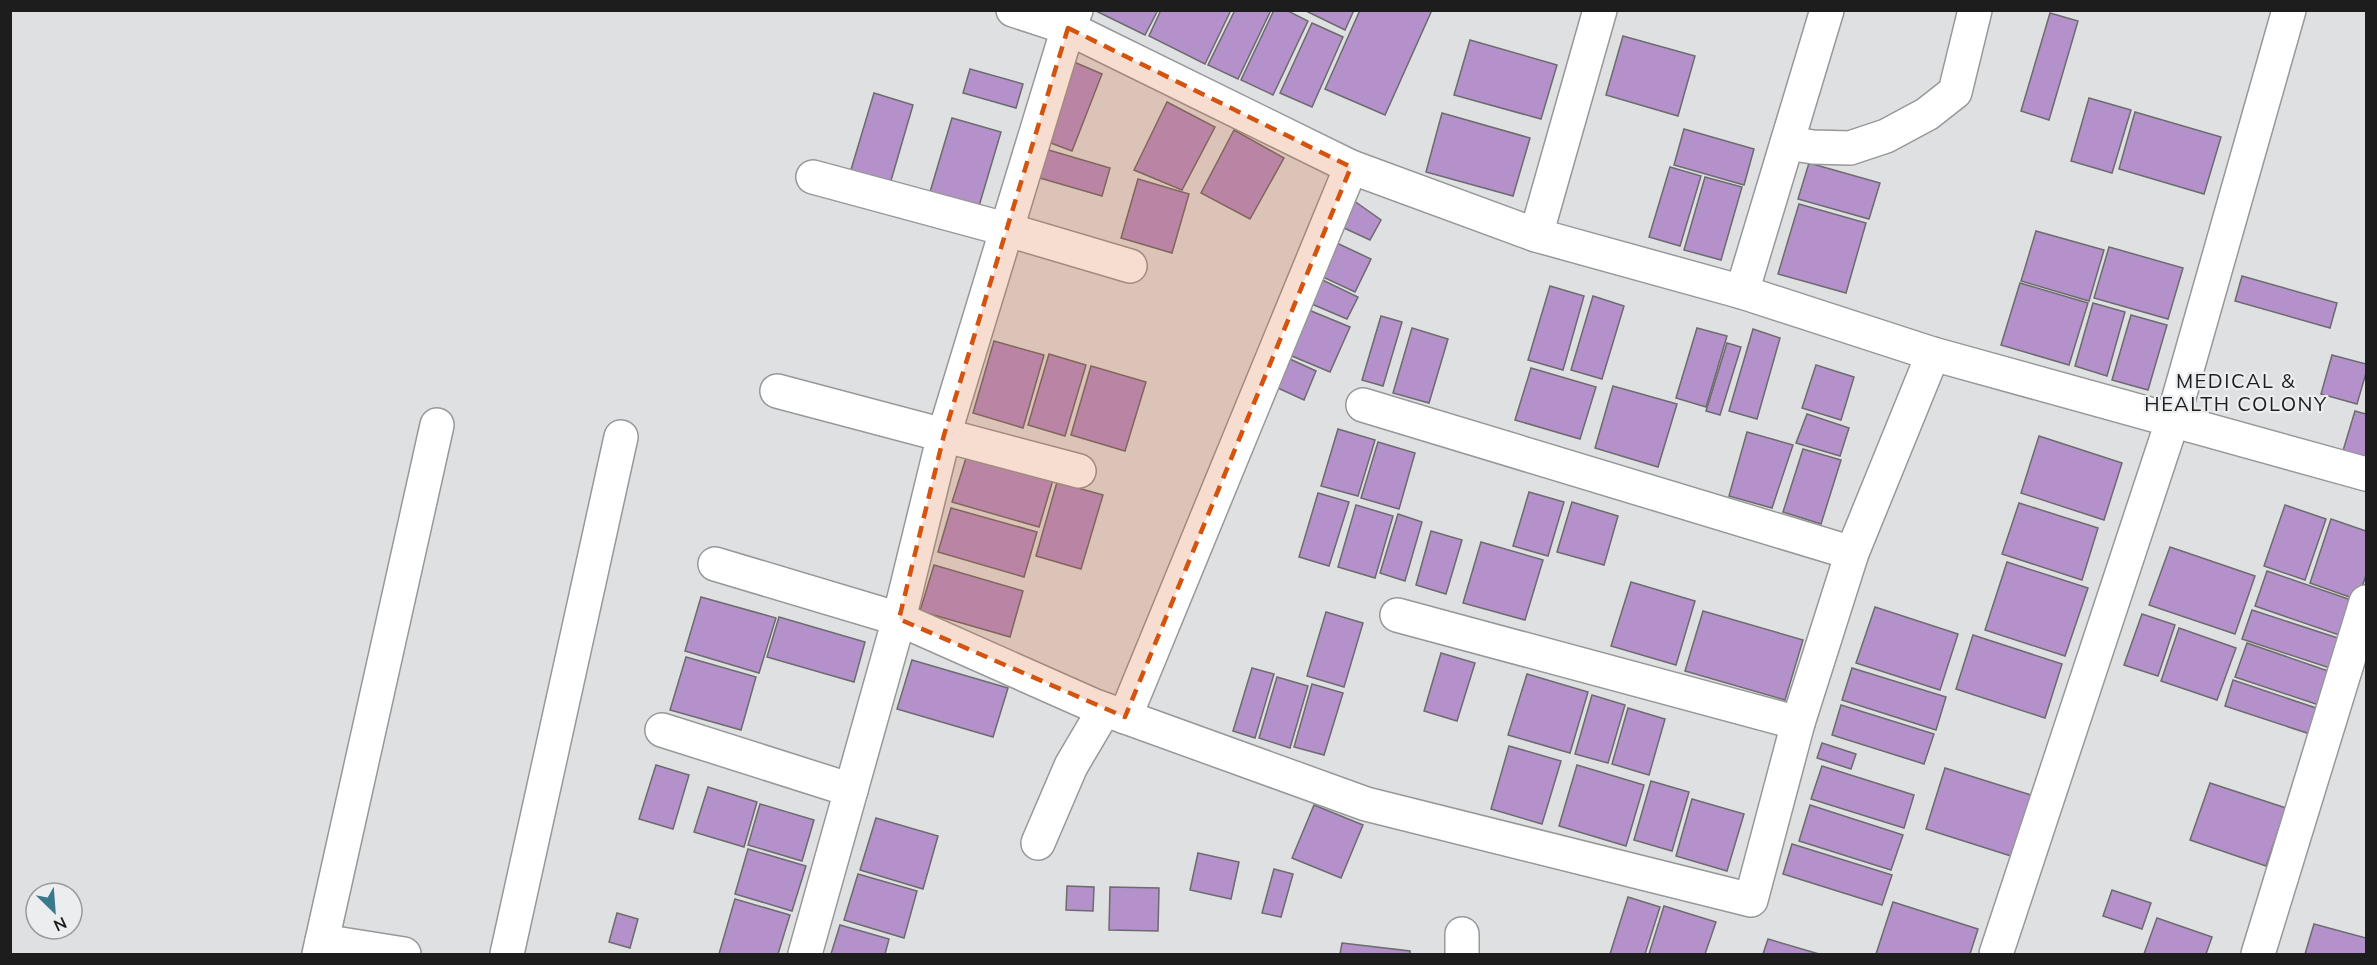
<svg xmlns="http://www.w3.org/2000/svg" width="2377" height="965" font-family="Mulish,sans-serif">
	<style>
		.building { fill: #b591cb; stroke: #6c6b6d; stroke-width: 1.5 }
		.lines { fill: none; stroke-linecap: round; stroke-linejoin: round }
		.minor-casing { stroke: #969899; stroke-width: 36 }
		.minor { stroke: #fff; stroke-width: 33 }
		.marked { fill: #d4530e; fill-opacity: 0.2; stroke: #d4530e; stroke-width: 4.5; stroke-dasharray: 12 8; stroke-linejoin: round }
		.labels { text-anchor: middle; stroke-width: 4.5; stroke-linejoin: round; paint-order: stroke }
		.neighbourhood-label { font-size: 20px; letter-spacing: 1.5px; fill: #1d1d1e; stroke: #ebedef }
	</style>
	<rect width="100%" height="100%" fill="#dee0e2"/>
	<!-- building -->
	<g class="building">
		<polygon points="1094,10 1158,10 1145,35"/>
		<polygon points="1161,10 1231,10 1205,64 1149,36"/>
		<polygon points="1235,10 1271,10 1238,79 1208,65"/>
		<polygon points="1274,10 1286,10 1308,21 1273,95 1241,80"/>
		<polygon points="1304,10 1354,10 1345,30"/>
		<polygon points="1360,10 1432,10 1385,115 1325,89"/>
		<polygon points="2050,13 2078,21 2049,120 2021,111"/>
		<polygon points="1312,23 1343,37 1312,107 1280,93"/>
		<polygon points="1623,36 1695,56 1678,116 1606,95"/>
		<polygon points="1470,40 1557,65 1541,119 1454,95"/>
		<polygon points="1067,59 1102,74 1072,151 1035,137"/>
		<polygon points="970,69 1023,84 1016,108 963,93"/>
		<polygon points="874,93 913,105 890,184 850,173"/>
		<polygon points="2089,98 2131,110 2112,173 2071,161"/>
		<polygon points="1167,102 1215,127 1182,190 1134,170"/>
		<polygon points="2135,112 2221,137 2204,194 2119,169"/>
		<polygon points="1442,113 1530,138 1513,196 1426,172"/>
		<polygon points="952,118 1001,132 979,206 930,192"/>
		<polygon points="1684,129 1754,149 1744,185 1674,165"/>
		<polygon points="1234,130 1284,158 1250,219 1201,193"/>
		<polygon points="1035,146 1110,168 1102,196 1026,174"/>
		<polygon points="1809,163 1880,183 1869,219 1798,199"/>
		<polygon points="1670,167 1701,176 1680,246 1649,237"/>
		<polygon points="1705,177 1742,187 1721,260 1684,250"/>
		<polygon points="1138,179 1189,194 1172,253 1121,238"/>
		<polygon points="1343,193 1381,220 1370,240 1331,222"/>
		<polygon points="1799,204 1866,223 1846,293 1778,274"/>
		<polygon points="2036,231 2104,250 2089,301 2021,281"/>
		<polygon points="1326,238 1371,259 1355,292 1310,271"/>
		<polygon points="2109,247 2183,268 2168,319 2094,298"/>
		<polygon points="1310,274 1358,297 1347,319 1300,299"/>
		<polygon points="2242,276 2337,303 2330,328 2235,301"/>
		<polygon points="2020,283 2088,303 2069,365 2001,345"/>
		<polygon points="1550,286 1584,296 1563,370 1528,360"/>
		<polygon points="1593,296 1624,306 1602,379 1571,370"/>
		<polygon points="2093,303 2125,312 2107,376 2075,366"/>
		<polygon points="1299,306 1350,327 1330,372 1280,351"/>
		<polygon points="2131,315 2167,325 2148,390 2112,380"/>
		<polygon points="1381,316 1402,322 1383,386 1362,380"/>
		<polygon points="1412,328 1448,339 1429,403 1393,393"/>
		<polygon points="1697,328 1727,336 1706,407 1676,398"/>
		<polygon points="1753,329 1780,338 1757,419 1729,411"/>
		<polygon points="994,341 1044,355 1023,428 973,413"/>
		<polygon points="1727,343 1741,347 1720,415 1706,411"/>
		<polygon points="1049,354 1086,365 1065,436 1028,425"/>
		<polygon points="1279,354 1316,371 1304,400 1265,382"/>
		<polygon points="2332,355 2366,364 2366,373 2357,404 2321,394"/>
		<polygon points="1816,365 1854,377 1841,420 1802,408"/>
		<polygon points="1091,366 1146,382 1125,451 1071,435"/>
		<polygon points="1531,368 1596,387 1580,439 1515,420"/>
		<polygon points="1613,386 1677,404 1658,467 1595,448"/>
		<polygon points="2355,411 2366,414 2366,461 2342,454"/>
		<polygon points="1807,414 1849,428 1840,456 1796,443"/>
		<polygon points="1338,429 1375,440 1358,496 1321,486"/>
		<polygon points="1747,432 1793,445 1772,508 1729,496"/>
		<polygon points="2039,436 2122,463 2104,520 2021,493"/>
		<polygon points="1378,442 1415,453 1399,509 1361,498"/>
		<polygon points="1803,449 1841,460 1821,524 1783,512"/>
		<polygon points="967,455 1053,480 1039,527 952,502"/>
		<polygon points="1057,482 1103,495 1081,569 1036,556"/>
		<polygon points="1529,492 1564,502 1548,556 1513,546"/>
		<polygon points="1318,493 1349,502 1329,566 1299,557"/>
		<polygon points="1572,502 1618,516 1604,565 1557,552"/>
		<polygon points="2019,503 2098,528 2082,580 2002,554"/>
		<polygon points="1356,505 1393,516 1375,578 1338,567"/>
		<polygon points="2285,505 2326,519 2305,580 2264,566"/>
		<polygon points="951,508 1037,532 1024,577 938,552"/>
		<polygon points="1398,514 1422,522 1405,581 1380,573"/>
		<polygon points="2331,519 2366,531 2366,575 2358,600 2310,583"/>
		<polygon points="1431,531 1462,540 1446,594 1416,585"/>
		<polygon points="1481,542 1543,560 1525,620 1463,603"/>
		<polygon points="2170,547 2255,576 2235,634 2149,605"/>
		<polygon points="2007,562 2088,588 2065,656 1985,630"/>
		<polygon points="934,565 1023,591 1010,637 920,611"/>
		<polygon points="2267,571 2357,602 2345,637 2255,606"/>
		<polygon points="1631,582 1695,601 1676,665 1611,646"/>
		<polygon points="701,597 776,618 759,673 685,651"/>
		<polygon points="1875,607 1958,634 1940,690 1856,663"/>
		<polygon points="2252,610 2347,641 2336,670 2242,639"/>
		<polygon points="1703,611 1803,640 1785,700 1685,671"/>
		<polygon points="1326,612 1363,623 1344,687 1307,676"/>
		<polygon points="2142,614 2175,625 2158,676 2124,665"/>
		<polygon points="779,617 865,642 854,682 767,657"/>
		<polygon points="2179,628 2236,648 2217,700 2161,681"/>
		<polygon points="1973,635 2062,664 2045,718 1956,689"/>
		<polygon points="2247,643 2334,673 2322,706 2235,677"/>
		<polygon points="1441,653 1475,663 1457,721 1424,711"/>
		<polygon points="686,657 756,677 741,730 670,710"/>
		<polygon points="912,660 1008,688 993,737 897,709"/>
		<polygon points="1252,668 1274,674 1255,738 1233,731"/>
		<polygon points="1852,668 1946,697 1936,730 1842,700"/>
		<polygon points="1527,674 1588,692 1570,753 1508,735"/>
		<polygon points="1277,677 1308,686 1290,748 1259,738"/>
		<polygon points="2233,680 2322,710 2313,735 2225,706"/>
		<polygon points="1312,684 1343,693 1324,755 1294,747"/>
		<polygon points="1592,695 1625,705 1608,763 1575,754"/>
		<polygon points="1841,705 1934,734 1924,764 1832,735"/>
		<polygon points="1628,708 1665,719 1649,775 1612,764"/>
		<polygon points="1822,743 1856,754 1851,769 1817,758"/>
		<polygon points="1509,746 1561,761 1542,824 1491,809"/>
		<polygon points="656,765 689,775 673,829 639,819"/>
		<polygon points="1577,765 1644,785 1626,846 1559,826"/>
		<polygon points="1822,766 1914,795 1904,828 1811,799"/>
		<polygon points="1945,768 2031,795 2011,856 1926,829"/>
		<polygon points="1651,781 1689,792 1672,851 1634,840"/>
		<polygon points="2210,783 2286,808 2266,866 2190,840"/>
		<polygon points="708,787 757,802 744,847 694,832"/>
		<polygon points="1692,799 1744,814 1727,871 1676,856"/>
		<polygon points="760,804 814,820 802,861 748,845"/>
		<polygon points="1314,805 1363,825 1341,878 1292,858"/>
		<polygon points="1810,805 1903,835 1891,870 1799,841"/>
		<polygon points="876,818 938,836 923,889 860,870"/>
		<polygon points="1792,844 1892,875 1882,905 1783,874"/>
		<polygon points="748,849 806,866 792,911 735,894"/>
		<polygon points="1198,853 1239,862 1231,899 1190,890"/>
		<polygon points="1274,869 1293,874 1281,917 1262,913"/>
		<polygon points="858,874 917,891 904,938 844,920"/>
		<polygon points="1067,886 1094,887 1093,911 1066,910"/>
		<polygon points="1110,887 1159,888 1158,931 1109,930"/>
		<polygon points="2112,890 2151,903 2142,929 2103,916"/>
		<polygon points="1628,897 1660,907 1645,954 1610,954"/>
		<polygon points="735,899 790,915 778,954 719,954"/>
		<polygon points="1893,902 1978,929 1970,954 1876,954"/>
		<polygon points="1664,906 1716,922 1705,954 1649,954"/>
		<polygon points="617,913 638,919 630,948 609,942"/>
		<polygon points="2157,918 2212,937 2206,954 2144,954"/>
		<polygon points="2314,924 2366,938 2366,954 2305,954"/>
		<polygon points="840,925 889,939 885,954 831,954"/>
		<polygon points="1768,939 1819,954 1763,954"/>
		<polygon points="1342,943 1410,951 1410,954 1340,954"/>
	</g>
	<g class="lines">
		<!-- minor casing -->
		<g class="minor-casing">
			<g id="minor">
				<polyline points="1013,10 1068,28 1351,167 1536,235 1742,292 1933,354 2366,474"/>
				<polyline points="1787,143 1813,147 1850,148 1886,136 1927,114 1955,92 1975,10"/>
				<polyline points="813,177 1005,229 1130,266"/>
				<polyline points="1536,235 1600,10"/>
				<polyline points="1742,292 1827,10"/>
				<polyline points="777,391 1079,471"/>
				<polyline points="1363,405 1852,553"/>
				<polyline points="715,564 899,619 1095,706 1366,804 1751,900 1798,723 1852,553 1933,354"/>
				<polyline points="1397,615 1798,723"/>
				<polyline points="1125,717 1351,167"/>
				<polyline points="662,730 851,790"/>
				<polyline points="1038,843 1071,766 1104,710"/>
				<polyline points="322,941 404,954"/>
				<polyline points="319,954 437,425"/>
				<polyline points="507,954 621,437"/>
				<polyline points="805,954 899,619 944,435 1068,28 1076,10"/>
				<polyline points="1462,954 1462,934"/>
				<polyline points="1996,954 2172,422 2289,10"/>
				<polyline points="2258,954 2366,602"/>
			</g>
		</g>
		<!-- minor -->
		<use href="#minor" class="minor"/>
	</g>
	<!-- marked area -->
	<path class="marked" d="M1068,28L1351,167L1125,717L899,619L944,435Z"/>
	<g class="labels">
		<!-- neighbourhood labels -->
		<g class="neighbourhood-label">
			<text x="2236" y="388">MEDICAL &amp;<tspan x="2236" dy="23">HEALTH COLONY</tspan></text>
		</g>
	</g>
	<!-- border -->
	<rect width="2377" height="965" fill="none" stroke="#1d1d1e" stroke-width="24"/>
	<!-- north arrow -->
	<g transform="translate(54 911) rotate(155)"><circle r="28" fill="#ebedef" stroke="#999a9b" stroke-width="1.5"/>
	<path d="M0-4.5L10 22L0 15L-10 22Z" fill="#38798b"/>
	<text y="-9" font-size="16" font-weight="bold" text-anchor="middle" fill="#1d1d1e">N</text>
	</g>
</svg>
